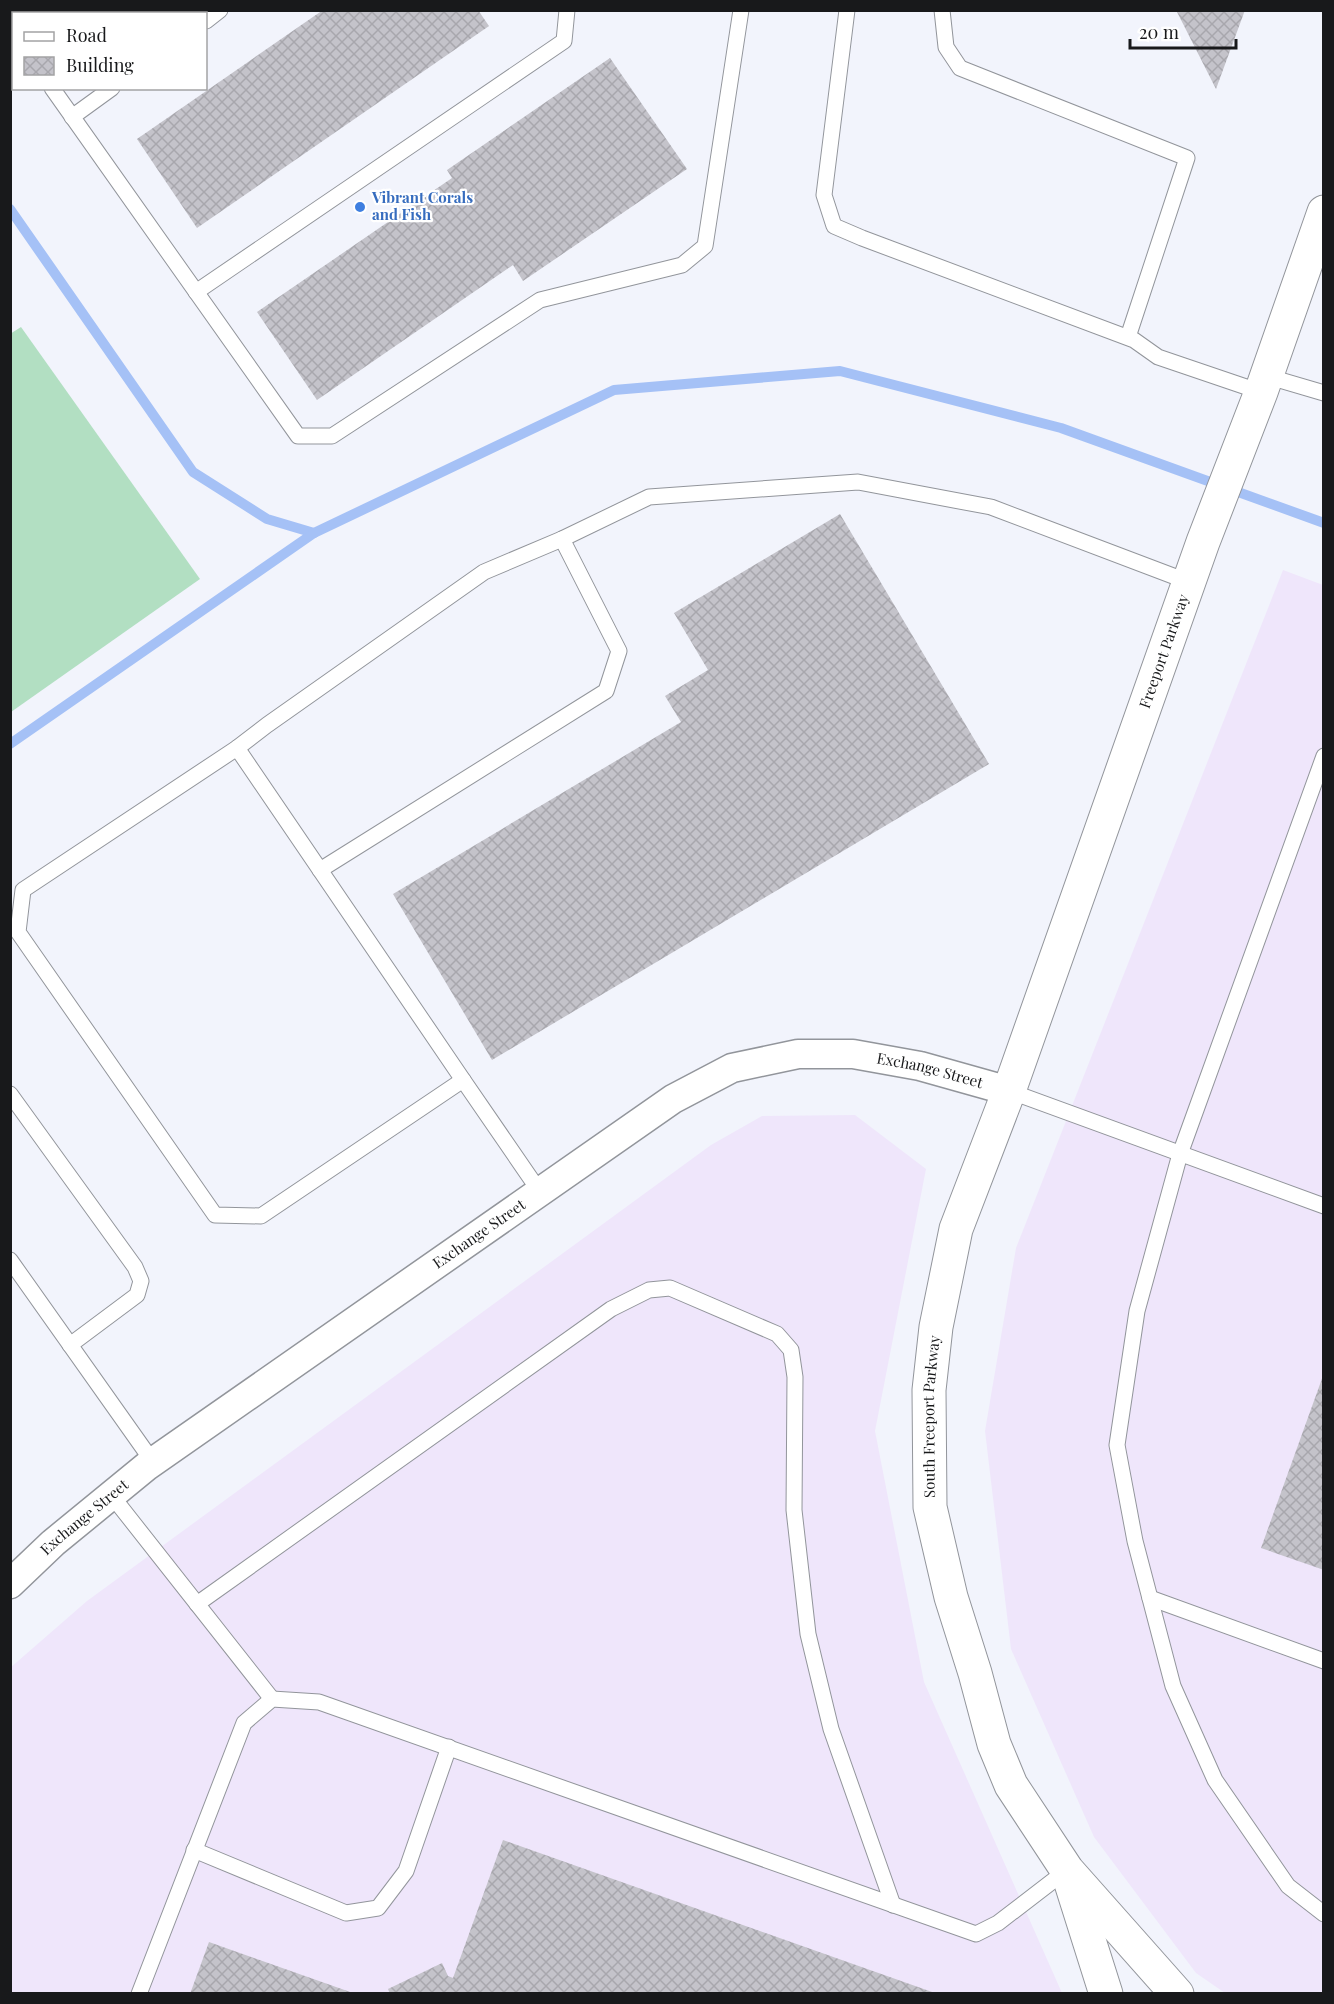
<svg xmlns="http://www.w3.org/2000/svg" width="1334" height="2004" font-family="'Playfair Display',serif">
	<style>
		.commercial { fill: #efe6fb }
		.grass { fill: #b2dfc2 }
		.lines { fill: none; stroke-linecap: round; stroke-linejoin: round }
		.stream { stroke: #a5c1f6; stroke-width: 10 }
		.building { fill: url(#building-cross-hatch) }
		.service-casing { stroke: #92959b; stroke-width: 17 }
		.minor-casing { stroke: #92959b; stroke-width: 31 }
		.secondary-casing { stroke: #92959b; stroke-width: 35 }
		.service { stroke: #fff; stroke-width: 15 }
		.minor { stroke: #fff; stroke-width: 28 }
		.secondary { stroke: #fff; stroke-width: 33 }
		.shop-dot { fill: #3f7fe0; stroke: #fff; stroke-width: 2 }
		.labels { text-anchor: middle; stroke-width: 4.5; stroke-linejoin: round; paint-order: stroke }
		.shop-label { font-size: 15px; font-weight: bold; fill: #366cbe; stroke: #fff; text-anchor: start }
		.street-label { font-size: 15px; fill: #18191b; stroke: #fff }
	</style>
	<defs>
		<pattern id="building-cross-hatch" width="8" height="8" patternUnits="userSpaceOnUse" patternTransform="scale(1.5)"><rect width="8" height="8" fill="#c4c3ca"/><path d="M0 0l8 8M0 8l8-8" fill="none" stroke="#a8a7ad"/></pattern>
	</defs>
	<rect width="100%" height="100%" fill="#f2f4fc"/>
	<!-- commercial -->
	<g class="commercial">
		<polygon points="1283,570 1323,585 1323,1993 1225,1993 1196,1973 1094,1837 1011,1649 985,1431 1016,1248"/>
		<polygon points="855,1115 926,1169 875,1431 924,1682 1062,1993 11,1993 10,1668 87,1601 711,1145 762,1116"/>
	</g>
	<!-- grass -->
	<polygon class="grass" points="21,327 200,579 11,712 10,334"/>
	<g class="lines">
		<!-- stream -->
		<g class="stream">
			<polyline points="10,209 193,472 267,519 314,533"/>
			<polyline points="10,744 314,533 614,390 840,371 1061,428 1324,523"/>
		</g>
	</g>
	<!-- building -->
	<g class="building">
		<polygon points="30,10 175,10 177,14 32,14"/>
		<polygon points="323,10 478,10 489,26 197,228 137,139"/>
		<polygon points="1176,10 1245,10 1216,89"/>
		<polygon points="610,58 687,169 523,281 513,265 317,400 257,312 452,178 447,170"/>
		<polygon points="840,514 989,764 492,1060 393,894 681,722 665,696 708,670 674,613"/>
		<polygon points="1324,1373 1324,1570 1261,1548"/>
		<polygon points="503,1840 935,1993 935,1994 390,1994 388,1989 442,1963 448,1976 453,1978"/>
		<polygon points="209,1942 353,1993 352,1994 190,1994"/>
	</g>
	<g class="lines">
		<!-- service casing -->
		<g class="service-casing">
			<g id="service">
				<polyline points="847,10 824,195 834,226 862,238 1134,340 1158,357 1261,392"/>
				<polyline points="942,10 946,47 960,68 1187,158 1128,337"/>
				<polyline points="206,21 220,10"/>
				<polyline points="10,30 14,34"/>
				<polyline points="52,88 298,436 332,436 540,300 682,265 705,246 741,10"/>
				<polyline points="72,117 112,88"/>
				<polyline points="196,292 564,41 567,10"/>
				<polyline points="1266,376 1324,393"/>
				<polyline points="237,748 463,1080"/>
				<polyline points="1324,756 1180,1154 1137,1311 1117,1445 1135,1541 1173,1686 1215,1780 1288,1886 1324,1914"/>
				<polyline points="320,870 606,691 619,651 562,539"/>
				<polyline points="1009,1091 1324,1206"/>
				<polyline points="10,1094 135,1267 141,1281 137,1295 70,1345"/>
				<polyline points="540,1192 463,1080 261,1216 215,1215 18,932 23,890 237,748 267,725 484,572 562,539 649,497 858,482 991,507 1189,582"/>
				<polyline points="10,1260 153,1462"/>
				<polyline points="112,1496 272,1699"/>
				<polyline points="1150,1598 1324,1661"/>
				<polyline points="197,1604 611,1309 649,1290 670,1288 777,1334 791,1350 795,1377 794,1510 808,1634 831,1729 893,1905"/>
				<polyline points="194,1850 346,1913 378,1908 406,1871 449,1747"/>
				<polyline points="139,1994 244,1723 272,1699 319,1702 976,1934 998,1923 1067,1870"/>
			</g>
		</g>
		<!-- minor casing -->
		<g class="minor-casing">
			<g id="minor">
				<path id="s1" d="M10,1584L53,1543L147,1466L673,1099L732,1068L798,1054H853L920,1066L1009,1091"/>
			</g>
		</g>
		<!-- secondary casing -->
		<g class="secondary-casing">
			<g id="secondary">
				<polyline points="1070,1880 1106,1994"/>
				<path id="s2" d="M1177,1994L1067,1870L1011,1785L994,1744L975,1673L951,1597L930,1507L929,1390L936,1327L956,1229L1009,1091L1203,542L1261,392L1324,212"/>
			</g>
		</g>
		<!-- service -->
		<use href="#service" class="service"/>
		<!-- minor -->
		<use href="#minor" class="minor"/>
		<!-- secondary -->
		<use href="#secondary" class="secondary"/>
	</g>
	<!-- markers -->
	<circle class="shop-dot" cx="360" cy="207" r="6"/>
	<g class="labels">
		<!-- shop labels -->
		<g class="shop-label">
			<text x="372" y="203">Vibrant Corals<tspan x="372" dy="17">and Fish</tspan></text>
		</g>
		<!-- street labels -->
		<g class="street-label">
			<text dy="5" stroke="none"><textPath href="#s2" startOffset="1452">Freeport Parkway</textPath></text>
			<text dy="5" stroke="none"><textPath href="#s1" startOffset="1090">Exchange Street</textPath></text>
			<text dy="5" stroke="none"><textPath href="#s1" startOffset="586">Exchange Street</textPath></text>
			<text dy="5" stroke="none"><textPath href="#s2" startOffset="648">South Freeport Parkway</textPath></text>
			<text dy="5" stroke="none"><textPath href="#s1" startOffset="100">Exchange Street</textPath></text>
		</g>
	</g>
	<!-- border -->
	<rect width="1334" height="2004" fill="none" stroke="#18191b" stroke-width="24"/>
	<!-- legend -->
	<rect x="12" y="12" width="195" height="78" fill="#ffffff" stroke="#a3a3a4" stroke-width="1.5"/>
	<rect x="24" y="32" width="30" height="9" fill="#ffffff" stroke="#a3a3a4" stroke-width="1.5"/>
	<text x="66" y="42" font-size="18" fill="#18191b">Road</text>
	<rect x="24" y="57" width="30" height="18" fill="url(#building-cross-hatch)" stroke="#a3a3a4" stroke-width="1.5"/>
	<text x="66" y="72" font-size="18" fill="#18191b">Building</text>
	<!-- scale -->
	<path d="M1130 39v9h106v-9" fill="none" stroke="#18191b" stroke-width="3"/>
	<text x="1139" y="39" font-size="18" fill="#18191b" stroke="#ffffff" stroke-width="4.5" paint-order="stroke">20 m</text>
</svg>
